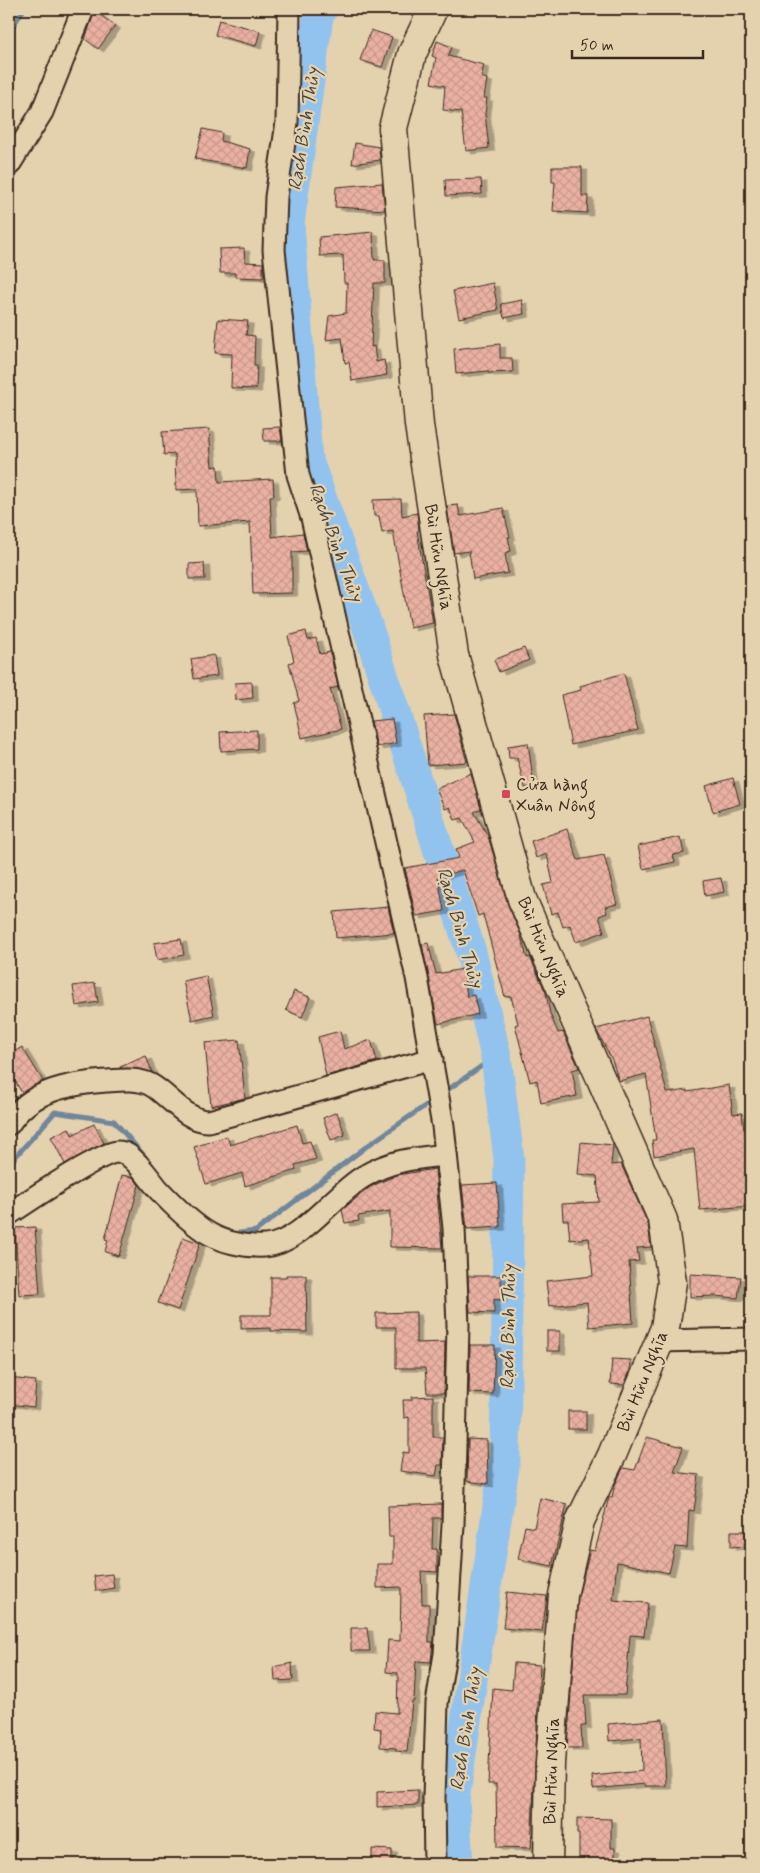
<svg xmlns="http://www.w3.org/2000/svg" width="760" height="1873" font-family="Mynerve,sans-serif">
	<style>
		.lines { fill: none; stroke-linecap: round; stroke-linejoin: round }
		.stream { stroke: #6f869b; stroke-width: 5 }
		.river { stroke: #92c3ee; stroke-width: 31 }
		.building { fill: url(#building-cross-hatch); stroke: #3b2a1e; filter: url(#shadow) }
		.minor-casing { stroke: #3b2a1e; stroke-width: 25 }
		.major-casing { stroke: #3b2a1e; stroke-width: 31 }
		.minor { stroke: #e4d2af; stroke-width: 21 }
		.major { stroke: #e4d2af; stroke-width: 28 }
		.poi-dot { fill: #d1495b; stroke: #e4d2af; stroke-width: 2 }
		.labels { text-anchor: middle; stroke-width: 4.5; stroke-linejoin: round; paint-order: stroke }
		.street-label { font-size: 18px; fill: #3b2a1e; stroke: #e4d2af }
		.poi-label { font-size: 18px; fill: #3b2a1e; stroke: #e4d2af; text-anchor: start }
		.water-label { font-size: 19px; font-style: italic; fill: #48413d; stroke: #e4d2af }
	</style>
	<defs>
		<pattern id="building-cross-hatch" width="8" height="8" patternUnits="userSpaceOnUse" patternTransform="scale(1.25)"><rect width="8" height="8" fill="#eab1a2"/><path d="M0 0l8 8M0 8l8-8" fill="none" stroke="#ca988b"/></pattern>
		<filter id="shadow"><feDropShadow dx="5.5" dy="3" stdDeviation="0" flood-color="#0004"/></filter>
	</defs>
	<rect width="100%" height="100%" fill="#e4d2af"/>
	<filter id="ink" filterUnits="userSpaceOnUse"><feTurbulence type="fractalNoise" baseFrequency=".02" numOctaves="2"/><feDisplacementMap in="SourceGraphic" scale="10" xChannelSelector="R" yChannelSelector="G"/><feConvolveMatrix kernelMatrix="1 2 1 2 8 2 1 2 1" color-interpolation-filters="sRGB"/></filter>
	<g filter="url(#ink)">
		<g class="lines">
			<!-- stream -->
			<g class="stream">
				<polyline points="9,32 24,9"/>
				<polyline points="443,1093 496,1056"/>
				<polyline points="9,1164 55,1112 114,1121 145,1157"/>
				<polyline points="232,1234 256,1231 367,1146 432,1101"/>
			</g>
			<!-- river -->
			<polyline class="river" points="322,9 318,16 289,224 307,458 367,625 471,952 496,1056 509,1159 505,1460 454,1800 458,1864"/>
		</g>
		<!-- building -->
		<g class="building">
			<polygon points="95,11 115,26 98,49 85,39"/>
			<polygon points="219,20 260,31 256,46 215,35"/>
			<polygon points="371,30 392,37 382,67 360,60"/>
			<polygon points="437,41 452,47 448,56 484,65 481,77 487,79 484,98 487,98 485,114 489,148 466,151 461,112 443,110 445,86 431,83 436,58 432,56"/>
			<polygon points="203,129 222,133 221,141 250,149 247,168 195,159"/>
			<polygon points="355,143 379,147 380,160 352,164"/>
			<polygon points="552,167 582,167 582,196 588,196 587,213 553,211 555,182 552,182"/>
			<polygon points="481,179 482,194 446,196 445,180"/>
			<polygon points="382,183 385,210 335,207 336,187"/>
			<polygon points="373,232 374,260 385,260 385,283 374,283 371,347 374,346 376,362 384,360 387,375 352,381 349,362 345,363 342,338 326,340 329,316 346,313 347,283 344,283 343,255 320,256 319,237"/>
			<polygon points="244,248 245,262 263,263 263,278 235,277 235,273 220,273 219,249"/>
			<polygon points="493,283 498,310 459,318 453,291"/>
			<polygon points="522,300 524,314 504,318 501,304"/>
			<polygon points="218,319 248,321 246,335 255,336 254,365 257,365 256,389 231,388 232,354 215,353"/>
			<polygon points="500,344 500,358 512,358 513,372 488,373 488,371 456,374 454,349"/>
			<polygon points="280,427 282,441 264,441 263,428"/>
			<polygon points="209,429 212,467 218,466 219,482 273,479 274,496 270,496 272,537 303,533 307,551 292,552 292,593 253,594 250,522 198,526 197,489 176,490 175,454 164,455 162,432"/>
			<polygon points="401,499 402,516 417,513 419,530 417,531 433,623 410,628 393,531 382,533 379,516 374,516 373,500"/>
			<polygon points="458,505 460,516 503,508 510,537 508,537 511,551 505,553 508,573 473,579 469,551 454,553 447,506"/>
			<polygon points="204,563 205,579 189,579 189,564"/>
			<polygon points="306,631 308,640 316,638 320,654 330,652 338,687 330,689 341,729 302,738 294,703 299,701 289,663 294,661 288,636"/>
			<polygon points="524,648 529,660 499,672 494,660"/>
			<polygon points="214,655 217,676 194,679 191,659"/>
			<polygon points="624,673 638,730 571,745 561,695 581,690 580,686"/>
			<polygon points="252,682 253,698 236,700 235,683"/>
			<polygon points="454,714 467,762 428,765 424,716"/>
			<polygon points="392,719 396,743 377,747 371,721"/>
			<polygon points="257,730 257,749 221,751 220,732"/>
			<polygon points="528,743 534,786 525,788 517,758 509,758 508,746"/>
			<polygon points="471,773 481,809 474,812 488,836 508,905 520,933 527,958 530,957 546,993 550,1014 558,1033 563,1032 579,1068 572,1070 577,1096 541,1103 537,1080 530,1082 515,1025 518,1024 511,996 505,997 483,914 478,916 463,870 438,877 444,911 416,916 405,868 459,858 456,849 475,842 462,818 455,820 450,807 445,809 436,789"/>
			<polygon points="733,778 740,804 713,812 706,786"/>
			<polygon points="567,829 578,860 604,855 617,904 605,907 607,913 599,916 604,932 576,942 570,925 563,927 558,912 551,914 543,885 553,883 547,854 536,858 531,841"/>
			<polygon points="680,837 684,853 673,855 675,862 643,869 638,846"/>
			<polygon points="721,878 724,892 705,896 703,881"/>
			<polygon points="388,907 394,933 336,938 334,912"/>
			<polygon points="181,939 184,955 157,960 154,943"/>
			<polygon points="428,943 436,974 463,969 467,997 474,995 478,1014 438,1024 422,944"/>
			<polygon points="206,976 214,1015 192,1020 183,981"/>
			<polygon points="95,983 98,1002 76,1006 73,986"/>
			<polygon points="294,991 310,997 302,1017 286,1010"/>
			<polygon points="647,1016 667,1093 687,1090 687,1092 729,1085 733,1114 742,1113 744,1130 751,1129 751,1206 700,1210 694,1149 654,1156 652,1140 656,1140 646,1074 619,1081 612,1060 596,1029"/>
			<polygon points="340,1031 344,1049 371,1040 377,1061 326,1076 318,1037"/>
			<polygon points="239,1040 245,1098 211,1106 205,1043"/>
			<polygon points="22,1047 43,1081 22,1093 9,1071 9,1055"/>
			<polygon points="146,1056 152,1072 120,1068 120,1067"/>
			<polygon points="337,1112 345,1135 331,1140 323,1118"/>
			<polygon points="94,1124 104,1143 65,1164 51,1137 69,1128 72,1135"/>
			<polygon points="297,1125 302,1143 310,1141 316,1159 295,1165 296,1170 245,1186 242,1173 206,1184 194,1147 227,1136 230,1145"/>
			<polygon points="581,1142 613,1145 611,1165 621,1164 648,1224 651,1247 637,1248 639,1261 629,1262 633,1323 589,1327 587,1302 549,1306 546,1281 593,1276 589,1238 570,1240 568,1220 563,1220 562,1204 599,1202 597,1176 578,1174"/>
			<polygon points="435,1169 442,1248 390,1247 390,1211 358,1216 359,1221 345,1223 342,1210 370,1187 397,1175"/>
			<polygon points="122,1175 133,1177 139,1185 119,1256 105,1252 108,1240 105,1239"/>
			<polygon points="497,1183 500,1227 467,1229 462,1185"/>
			<polygon points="35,1227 40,1294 19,1295 15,1228"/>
			<polygon points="183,1237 200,1243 178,1310 158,1303"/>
			<polygon points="690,1274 741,1277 738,1298 714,1296 690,1297"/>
			<polygon points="286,1275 306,1275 307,1332 271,1331 271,1328 241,1329 241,1315 271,1315 271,1277 286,1277"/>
			<polygon points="468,1276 501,1276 501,1300 494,1299 494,1313 470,1312"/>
			<polygon points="416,1312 416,1343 445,1342 444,1393 427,1393 425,1368 396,1368 396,1327 376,1327 376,1313"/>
			<rect x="547" y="1331" width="13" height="20"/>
			<polygon points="470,1345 495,1345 493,1394 469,1393"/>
			<polygon points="612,1359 631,1360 630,1371 624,1385 610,1384"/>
			<polygon points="9,1378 36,1381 34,1407 9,1404"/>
			<polygon points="433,1396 433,1437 443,1437 442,1465 438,1465 436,1476 400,1471 403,1452 409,1453 409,1417 404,1418 403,1400 412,1400 412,1397"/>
			<rect x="568" y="1411" width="18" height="18"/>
			<polygon points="647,1437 683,1447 674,1472 699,1475 694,1511 689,1510 687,1548 675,1547 669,1573 617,1562 613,1600 648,1603 644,1636 630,1635 625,1695 584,1695 586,1726 581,1726 582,1748 567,1748 578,1597 590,1550 595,1551 609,1497 612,1497 615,1485 623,1468 635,1470"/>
			<polygon points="468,1439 487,1440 488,1484 467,1481"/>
			<polygon points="540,1498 567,1504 552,1566 518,1559 525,1526 534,1528"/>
			<polygon points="441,1504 441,1518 433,1518 432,1549 437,1549 437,1572 421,1571 422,1604 429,1604 429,1642 433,1642 431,1662 416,1661 414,1701 412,1701 407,1752 396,1751 396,1748 380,1747 381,1729 374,1728 375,1711 397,1713 398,1673 386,1672 388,1640 400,1641 401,1587 377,1588 377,1564 393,1564 393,1537 389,1537 388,1506"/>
			<polygon points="731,1531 747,1531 747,1546 731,1547"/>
			<polygon points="112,1574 114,1588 96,1591 94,1576"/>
			<polygon points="507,1592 547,1596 542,1632 503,1628"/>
			<polygon points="351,1628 367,1628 370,1651 351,1651"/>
			<polygon points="292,1663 293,1680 275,1681 274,1667"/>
			<polygon points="514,1663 540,1665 531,1848 497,1847 496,1784 488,1784 493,1688 512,1690"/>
			<polygon points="663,1719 666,1786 645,1786 645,1784 593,1789 592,1776 642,1771 641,1738 609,1741 608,1724"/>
			<polygon points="418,1790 418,1805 377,1807 377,1792"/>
			<polygon points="577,1818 611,1819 611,1848 615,1848 615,1864 579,1864 579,1834 577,1834"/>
			<polygon points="372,1849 392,1850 392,1864 372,1864"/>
		</g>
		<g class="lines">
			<!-- minor casing -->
			<g class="minor-casing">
				<g id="minor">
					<polyline points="289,9 287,122 276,197 274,250 298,475 312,518 417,978 443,1126 454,1228 458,1326 453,1525 445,1654 437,1703 434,1798 435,1864"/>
					<polyline points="9,165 42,112 83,9"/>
					<path d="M9,1124C30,1090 69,1084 106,1081C121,1080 138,1078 151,1085C169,1095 187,1122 209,1121L432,1059"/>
					<path d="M9,1214C27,1202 100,1153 117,1152C121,1152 125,1153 128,1155C140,1164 149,1178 158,1189C172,1204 187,1219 203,1230C221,1242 244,1247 265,1246C300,1244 333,1195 363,1177C390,1160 416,1158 446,1155"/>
					<polyline points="659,1341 751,1339"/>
				</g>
			</g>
			<!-- major casing -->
			<g class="major-casing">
				<polyline id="major" points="433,9 412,54 393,128 419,425 454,655 522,899 663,1220 672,1282 665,1328 612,1455 580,1521 563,1595 550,1763 548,1864"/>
			</g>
			<!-- minor -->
			<use href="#minor" class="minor"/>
			<!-- major -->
			<use href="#major" class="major"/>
		</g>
	</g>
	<!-- markers -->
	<rect class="poi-dot" x="501" y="789" width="10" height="10" rx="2.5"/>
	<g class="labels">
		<!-- street labels -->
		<g class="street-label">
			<text transform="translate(439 557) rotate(81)" y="6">Bùi Hữu Nghĩa</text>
			<text transform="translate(544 947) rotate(67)" y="6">Bùi Hữu Nghĩa</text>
			<text transform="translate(642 1381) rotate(-68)" y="6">Bùi Hữu Nghĩa</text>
			<text transform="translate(551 1771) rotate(-88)" y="6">Bùi Hữu Nghĩa</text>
		</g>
		<!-- poi labels -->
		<g class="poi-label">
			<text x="516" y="790">Cửa hàng<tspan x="516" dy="21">Xuân Nông</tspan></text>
		</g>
		<!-- water labels -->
		<g class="water-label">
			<text transform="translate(303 129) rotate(-81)" y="7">Rạch Bình Thủy</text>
			<text transform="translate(337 542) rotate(70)" y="7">Rạch Bình Thủy</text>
			<text transform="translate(461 927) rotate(74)" y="7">Rạch Bình Thủy</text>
			<text transform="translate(507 1327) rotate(-89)" y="7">Rạch Bình Thủy</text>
			<text transform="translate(465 1729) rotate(-81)" y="7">Rạch Bình Thủy</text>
		</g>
	</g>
	<!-- margin -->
	<rect width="760" height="1873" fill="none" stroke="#e4d2af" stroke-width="30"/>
	<rect x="15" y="15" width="730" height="1843" fill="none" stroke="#3b2a1e" stroke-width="2" filter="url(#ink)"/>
	<!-- scale -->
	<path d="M572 50v8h131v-8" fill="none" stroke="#3b2a1e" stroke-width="2.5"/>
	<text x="580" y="50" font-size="15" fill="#3b2a1e" stroke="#e4d2af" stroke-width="4" paint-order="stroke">50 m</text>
</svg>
